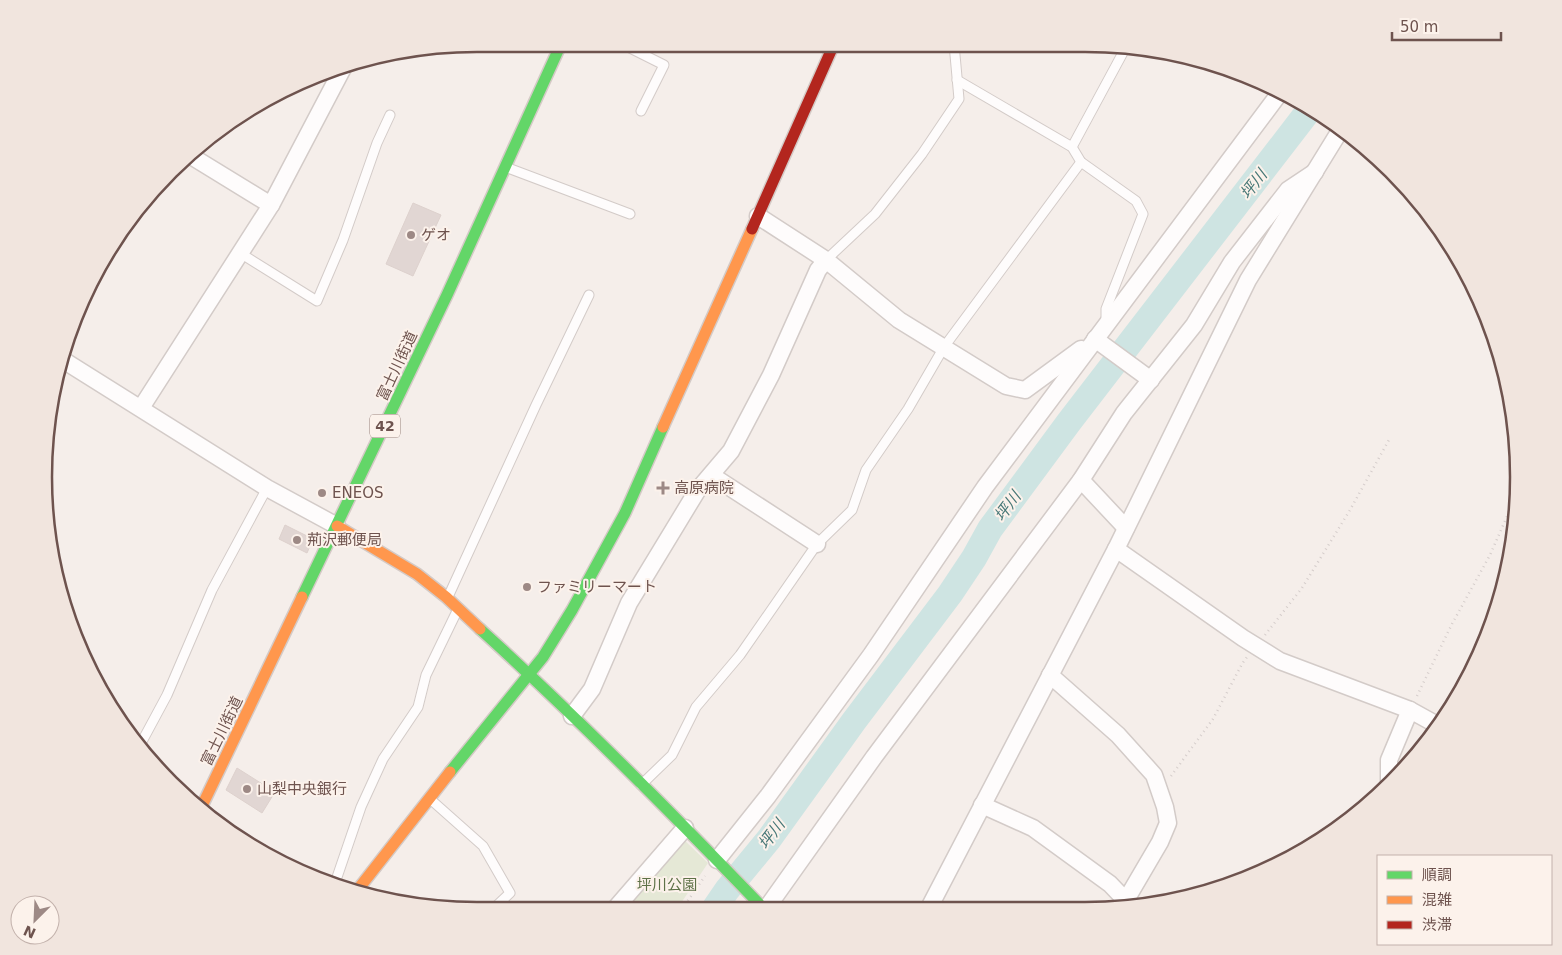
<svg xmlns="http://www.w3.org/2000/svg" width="1562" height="955" font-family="'DejaVu Sans','Noto Sans JP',sans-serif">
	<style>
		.green { fill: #e5e8d6 }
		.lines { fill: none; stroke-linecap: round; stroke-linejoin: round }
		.river { stroke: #cee4e2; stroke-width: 26 }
		.building { fill: #e1d6d3; stroke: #ddd1cd }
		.lane-casing { stroke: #d3cbc8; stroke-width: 11 }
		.street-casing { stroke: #d3cbc8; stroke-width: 19 }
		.fast-casing { stroke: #d4cac6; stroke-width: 14 }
		.slow-casing { stroke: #d4cac6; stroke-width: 14 }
		.jam-casing { stroke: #d4cac6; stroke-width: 14 }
		.path { stroke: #d5cdcb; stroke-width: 2.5; stroke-dasharray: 1 4; stroke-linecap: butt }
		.lane { stroke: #fefcfc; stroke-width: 9 }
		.street { stroke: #fefcfc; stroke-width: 16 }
		.fast { stroke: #63d668; stroke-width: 11 }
		.slow { stroke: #ff974d; stroke-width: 11 }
		.jam { stroke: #b3261e; stroke-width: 11 }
		.poi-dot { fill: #9d8985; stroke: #fcf2eb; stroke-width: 2 }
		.labels { text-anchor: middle; stroke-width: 4; stroke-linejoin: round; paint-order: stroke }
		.shield { fill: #fcf2eb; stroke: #99837d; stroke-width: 1 }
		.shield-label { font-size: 14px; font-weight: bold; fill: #6e534e }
		.poi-label { font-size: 15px; fill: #6e534e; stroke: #fcf2eb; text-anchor: start }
		.street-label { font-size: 15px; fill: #6e534e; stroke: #fcf2eb }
		.park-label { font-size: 15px; fill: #5e7248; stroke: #fcf2eb }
		.water-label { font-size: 16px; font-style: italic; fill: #477877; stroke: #fcf2eb }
		.rim { fill: none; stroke: #6e534e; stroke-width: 2.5 }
	</style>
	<rect width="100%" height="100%" fill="#f5eeea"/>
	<!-- green -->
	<polygon class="green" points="681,837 708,863 677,909 617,910"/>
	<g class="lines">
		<!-- river -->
		<polyline class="river" points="714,909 727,890 769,839 854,721 950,594 974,558 990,529 1069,422 1310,109"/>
	</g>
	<!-- building -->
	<g class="building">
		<polygon points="413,203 441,215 413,276 386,264"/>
		<polygon points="285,525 313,539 307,553 279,539"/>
		<polygon points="237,768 275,792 262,813 226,790"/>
	</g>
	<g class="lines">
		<!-- lane casing -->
		<g class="lane-casing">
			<g id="lane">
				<polyline points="622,44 664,65 641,111"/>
				<polyline points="957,80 1072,147 1081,162 1136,201 1143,214 1106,309 1106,322"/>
				<polyline points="1072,147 1126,47"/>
				<polyline points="508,168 630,214"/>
				<polyline points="240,253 317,301 343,240 377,143 390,115"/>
				<polyline points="826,260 875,214 922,154 959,99 954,44"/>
				<polyline points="448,597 536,405 589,295"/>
				<polyline points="139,747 167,695 212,590 267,488"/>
				<polyline points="641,785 672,755 696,707 740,655 817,544 852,510 866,470 908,409 944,347 1081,162"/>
				<polyline points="429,798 483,846 510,893 492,910"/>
				<polyline points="334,886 361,807 383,759 418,707 426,675 458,609"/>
			</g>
		</g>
		<!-- street casing -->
		<g class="street-casing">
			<g id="street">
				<polyline points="191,156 271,205"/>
				<polyline points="758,216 826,260 899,320 1006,386 1025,390 1081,349"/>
				<polyline points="1095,339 1151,380"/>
				<polyline points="63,360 267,488 337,526"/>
				<polyline points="141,408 271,205 344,66"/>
				<polyline points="711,475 817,544"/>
				<polyline points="1081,480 1126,528"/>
				<polyline points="1116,549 1243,638 1280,661 1410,710 1439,726"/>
				<polyline points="1050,675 1118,735 1154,775 1165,807 1168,823 1160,842 1126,900"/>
				<polyline points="572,716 592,689 629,603 697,491 731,451 771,375 818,270 826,260"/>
				<polyline points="1389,786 1389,760 1410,710"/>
				<polyline points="982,805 1033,828 1110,884 1132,907"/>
				<polyline points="717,860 768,796 871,655 985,487 1279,94"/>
				<polyline points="929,908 1116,549 1248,280 1341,129"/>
				<polyline points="766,909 874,757 1081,480 1124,413 1194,325 1232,262 1288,190 1315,172"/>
				<polyline points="614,910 685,828"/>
			</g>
		</g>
		<!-- fast casing -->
		<g class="fast-casing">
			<g id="fast">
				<polyline points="302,597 447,295 561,44"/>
				<path d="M480,629C578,718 672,813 764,909"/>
				<polyline points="450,772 543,657 572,610 625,513 663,427"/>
			</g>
		</g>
		<!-- slow casing -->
		<g class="slow-casing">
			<g id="slow">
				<polyline points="663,427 752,229"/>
				<polyline points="337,526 417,574 446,597 480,629"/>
				<polyline points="202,806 302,597"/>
				<polyline points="356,892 450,772"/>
			</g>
		</g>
		<!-- jam casing -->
		<g class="jam-casing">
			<polyline id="jam" points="752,229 834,44"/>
		</g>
		<!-- path -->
		<g class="path">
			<polyline points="1265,635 1302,588 1350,510 1390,438"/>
			<polyline points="1417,696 1452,624 1490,555 1516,496"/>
			<polyline points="1171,776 1213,719 1242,664 1247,657"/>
			<polyline points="682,909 705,876"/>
		</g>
		<!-- lane -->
		<use href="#lane" class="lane"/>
		<!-- street -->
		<use href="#street" class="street"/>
		<!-- fast -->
		<use href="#fast" class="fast"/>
		<!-- slow -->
		<use href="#slow" class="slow"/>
		<!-- jam -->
		<use href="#jam" class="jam"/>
	</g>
	<!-- markers -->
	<g class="poi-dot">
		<circle cx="411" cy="235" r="5"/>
		<path d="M660.5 480.5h5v5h5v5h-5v5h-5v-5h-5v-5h5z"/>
		<circle cx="322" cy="493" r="5"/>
		<circle cx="297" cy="540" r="5"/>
		<circle cx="527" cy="587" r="5"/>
		<circle cx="247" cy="789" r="5"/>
	</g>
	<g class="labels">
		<!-- shield labels -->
		<rect class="shield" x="370" y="414.5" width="30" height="23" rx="4"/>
		<g class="shield-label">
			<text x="385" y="431">42</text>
		</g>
		<!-- poi labels -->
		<g class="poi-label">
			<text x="421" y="240">ゲオ</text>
			<text x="674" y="493">高原病院</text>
			<text x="332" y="498">ENEOS</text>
			<text x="307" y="545">荊沢郵便局</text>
			<text x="537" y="592">ファミリーマート</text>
			<text x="257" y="794">山梨中央銀行</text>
		</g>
		<!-- street labels -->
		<g class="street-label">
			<text transform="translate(397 366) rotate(-65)" y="5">富士川街道</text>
			<text transform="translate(222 731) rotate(-64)" y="5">富士川街道</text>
		</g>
		<!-- park labels -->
		<g class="park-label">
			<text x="667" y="890">坪川公園</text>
		</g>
		<!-- water labels -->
		<g class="water-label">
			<text transform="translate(1253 184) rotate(-52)" y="6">坪川</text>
			<text transform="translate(1007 506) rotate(-53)" y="6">坪川</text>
			<text transform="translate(771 834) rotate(-53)" y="6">坪川</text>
		</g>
	</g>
	<!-- crop -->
	<path d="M0 0H1562V955H0ZM477 52H1085A425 425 0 0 1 1510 477V477A425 425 0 0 1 1085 902H477A425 425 0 0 1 52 477V477A425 425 0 0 1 477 52Z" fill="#f1e5de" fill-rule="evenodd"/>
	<path class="rim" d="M477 52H1085A425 425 0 0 1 1510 477V477A425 425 0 0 1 1085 902H477A425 425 0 0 1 52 477V477A425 425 0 0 1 477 52Z"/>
	<!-- legend -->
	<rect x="1377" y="855" width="175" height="90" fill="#fcf2eb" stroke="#c3b2ac"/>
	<rect x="1387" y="871" width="25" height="8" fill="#63d668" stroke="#c3b2ac"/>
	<text x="1422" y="880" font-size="15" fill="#6e534e">順調</text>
	<rect x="1387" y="896" width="25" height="8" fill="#ff974d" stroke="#c3b2ac"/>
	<text x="1422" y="905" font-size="15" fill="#6e534e">混雑</text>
	<rect x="1387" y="921" width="25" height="8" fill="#b3261e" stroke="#c3b2ac"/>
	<text x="1422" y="930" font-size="15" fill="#6e534e">渋滞</text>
	<!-- north arrow -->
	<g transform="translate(35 920) rotate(204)"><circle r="24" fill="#fcf2eb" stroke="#c3b2ac"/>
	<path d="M0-4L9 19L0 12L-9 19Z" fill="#9d8985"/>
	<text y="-8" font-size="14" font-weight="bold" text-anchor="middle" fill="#6e534e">N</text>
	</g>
	<!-- scale -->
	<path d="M1392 32v8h109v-8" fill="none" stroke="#6e534e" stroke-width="2.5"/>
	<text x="1400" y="32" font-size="15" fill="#6e534e" stroke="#fcf2eb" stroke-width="4" paint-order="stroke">50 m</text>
</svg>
